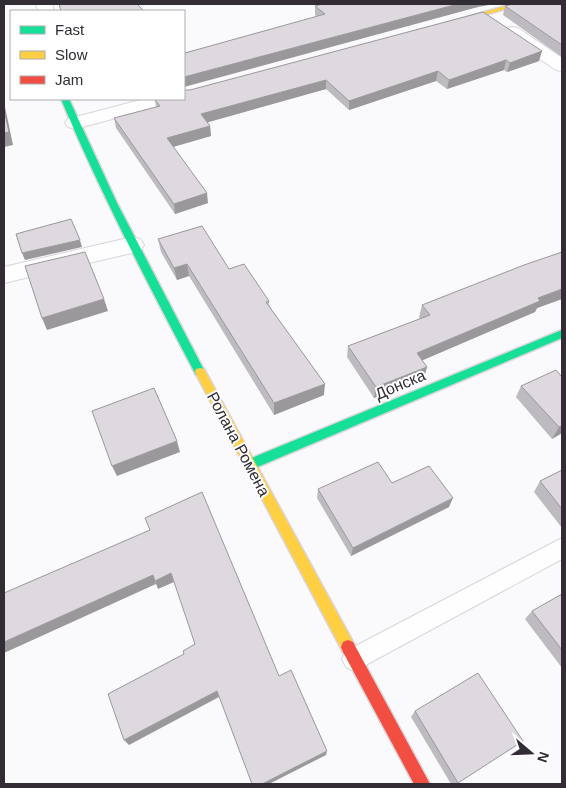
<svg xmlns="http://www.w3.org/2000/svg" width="566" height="788" font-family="Helvetica,sans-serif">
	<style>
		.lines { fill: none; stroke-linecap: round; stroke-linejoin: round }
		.lane-casing { stroke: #d9d5db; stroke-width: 2 }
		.street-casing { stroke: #d9d5db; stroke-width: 2 }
		.fast-casing { stroke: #d9d5db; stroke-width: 3 }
		.slow-casing { stroke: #d9d5db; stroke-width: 3 }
		.jam-casing { stroke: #d9d5db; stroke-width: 3 }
		.lane { fill: #fefefe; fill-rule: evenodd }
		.street { fill: #fefefe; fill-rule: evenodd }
		.fast { fill: #16e098; fill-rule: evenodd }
		.slow { fill: #ffcf43; fill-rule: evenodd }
		.jam { fill: #f24e42; fill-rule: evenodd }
		.wall { fill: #bebbc0 }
		.shaded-wall { fill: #9b989c }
		.building { fill: #ddd9df; stroke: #9b989c }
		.labels { text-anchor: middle; stroke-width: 4; stroke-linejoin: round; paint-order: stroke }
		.street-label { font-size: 16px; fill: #322c35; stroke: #fff }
	</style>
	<rect width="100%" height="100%" fill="#faf9fb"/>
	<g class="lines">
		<!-- lane casing -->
		<g class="lane-casing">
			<polygon id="lane" points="562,538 562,559 362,667 354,671 346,667 342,659 346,651"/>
		</g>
		<!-- street casing -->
		<g class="street-casing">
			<g id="street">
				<polygon points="36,4 52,4 54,11 38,11"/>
				<polygon points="512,27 518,28 562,58 562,71 556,70 506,36 503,32 506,28"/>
				<polygon points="144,99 175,99 172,103 75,129 68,127 65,123 68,119"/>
				<polygon points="132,237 140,239 144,245 140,251 4,283 4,267"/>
			</g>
		</g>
		<!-- fast casing -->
		<g class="fast-casing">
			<g id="fast">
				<path d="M61,99H69L117,203L205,372L204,375H196C148,284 101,194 61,99Z"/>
				<polygon points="562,330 562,338 255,468 251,469 247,468 245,464 247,460"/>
			</g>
		</g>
		<!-- slow casing -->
		<g class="slow-casing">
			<g id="slow">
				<polygon points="513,4 523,4 449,25 446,23"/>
				<polygon points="200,368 204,369 353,642 355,647 353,652 348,654 343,652 195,372 196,369"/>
			</g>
		</g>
		<!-- jam casing -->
		<g class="jam-casing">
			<polygon id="jam" points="348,640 353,642 430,784 414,784 343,652 341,647 343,642"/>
		</g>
		<!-- lane -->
		<use href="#lane" class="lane"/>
		<!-- street -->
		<use href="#street" class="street"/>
		<!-- fast -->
		<use href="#fast" class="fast"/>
		<!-- slow -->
		<use href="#slow" class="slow"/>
		<!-- jam -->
		<use href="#jam" class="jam"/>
	</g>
	<!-- wall -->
	<g class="wall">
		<polygon points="562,4 562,57 503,15 505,6"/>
		<polygon points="315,6 478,7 185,53 317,17 315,15"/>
		<polygon points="483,12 539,61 507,72 504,70 447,89 436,81 349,110 326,89 207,122 210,126 211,136 173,147 208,203 175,214 116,128 114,118 156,107 155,100"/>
		<polygon points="158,239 229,269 269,301 269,305 324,395 274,415 189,276 177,280 161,252"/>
		<polygon points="562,252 562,299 537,308 535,312 422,360 427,367 424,378 374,398 347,357 348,346 420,319 419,317 422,305"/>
		<polygon points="562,377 562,433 552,439 516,397 521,386"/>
		<polygon points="562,470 562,528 534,492 540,481"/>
		<polygon points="392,483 449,507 351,556 317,498 318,489"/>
		<polygon points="562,594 562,668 525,619 532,611"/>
		<polygon points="415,711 523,741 455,784 451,784 411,717"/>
	</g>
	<!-- shaded-wall -->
	<g class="shaded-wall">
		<polygon points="458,4 494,4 478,7 184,87 184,77"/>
		<polygon points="542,51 539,61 507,72 510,63"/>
		<polygon points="506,60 504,70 447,89 449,80"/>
		<polygon points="438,71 436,81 349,110 349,101"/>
		<polygon points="326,80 326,89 202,124 201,114"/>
		<polygon points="4,102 13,145 4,147"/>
		<polygon points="210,126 211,136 169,148 167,138"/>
		<polygon points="207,193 208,203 175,214 174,204"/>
		<polygon points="80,240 82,247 25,260 22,253"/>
		<polygon points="187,264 189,276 177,280 174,268"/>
		<polygon points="562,289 562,299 537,308 535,312 414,364 417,353 538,298"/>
		<polygon points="104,299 108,311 47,330 42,318"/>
		<polygon points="427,367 424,378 374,398 376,387"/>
		<polygon points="325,384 324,395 274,415 274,403"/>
		<polygon points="562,426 562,433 552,439 559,427"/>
		<polygon points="177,441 180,452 117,476 112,466"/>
		<polygon points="453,498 449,507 351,556 353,548"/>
		<polygon points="171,573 174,582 158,589 155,581"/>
		<polygon points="153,575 156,584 4,653 4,642"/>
		<polygon points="217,691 219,697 129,745 124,740"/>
		<polygon points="327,751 326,755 269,784 262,784"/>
	</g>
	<!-- building -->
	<g class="building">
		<polygon points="59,4 137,4 144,11 61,11"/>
		<polygon points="323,4 458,4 184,77 184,51 185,53 325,14 315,6"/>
		<polygon points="513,4 562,4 562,45 505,6"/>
		<polygon points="483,12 542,51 510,63 506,60 449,80 438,71 349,101 326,80 201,114 210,126 167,138 207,193 174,204 114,118 160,106 155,100 158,99 184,99 184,90 190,90"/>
		<polygon points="4,110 9,132 4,133"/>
		<polygon points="71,219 80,240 22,253 16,234"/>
		<polygon points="202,226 229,269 244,264 269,301 266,302 325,384 274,403 187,264 174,268 158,239"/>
		<polygon points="85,252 104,299 42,318 25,266"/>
		<polygon points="562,252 562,289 538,298 540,301 417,353 427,367 376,387 348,346 430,315 422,305 524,265"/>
		<polygon points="556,370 562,377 562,426 559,427 521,386"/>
		<polygon points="154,388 177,441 112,466 92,411"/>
		<polygon points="378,462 392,483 429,466 453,498 353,548 318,489"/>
		<polygon points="562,470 562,509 540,481"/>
		<polygon points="202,492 279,676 291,670 327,751 262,784 252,784 217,691 124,740 108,694 184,654 183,651 195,644 171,573 155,581 153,575 4,642 4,593 150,530 145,518"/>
		<polygon points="562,594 562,650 532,611"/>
		<polygon points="478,673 523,741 458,783 415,711"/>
	</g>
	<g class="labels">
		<!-- street labels -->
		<g class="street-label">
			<text transform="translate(400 384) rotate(-23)" y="6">Донска</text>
			<text transform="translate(239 444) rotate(62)" y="6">Ролана Ромена</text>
		</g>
	</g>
	<!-- border -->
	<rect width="566" height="788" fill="none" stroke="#322c35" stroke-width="10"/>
	<!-- legend -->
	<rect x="10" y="10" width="175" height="90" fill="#ffffff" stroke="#adabae"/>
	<rect x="20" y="26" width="25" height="8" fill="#16e098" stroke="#adabae"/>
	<text x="55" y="35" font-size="15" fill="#322c35">Fast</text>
	<rect x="20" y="51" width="25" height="8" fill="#ffcf43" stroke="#adabae"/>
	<text x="55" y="60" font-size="15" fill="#322c35">Slow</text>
	<rect x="20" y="76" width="25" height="8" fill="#f24e42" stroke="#adabae"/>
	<text x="55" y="85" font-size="15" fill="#322c35">Jam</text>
	<!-- north arrow -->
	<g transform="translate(531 753) rotate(109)" stroke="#ffffff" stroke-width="4" paint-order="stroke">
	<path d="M0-4L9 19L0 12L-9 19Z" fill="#322c35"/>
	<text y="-8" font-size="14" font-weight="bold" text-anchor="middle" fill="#322c35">N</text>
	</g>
</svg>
